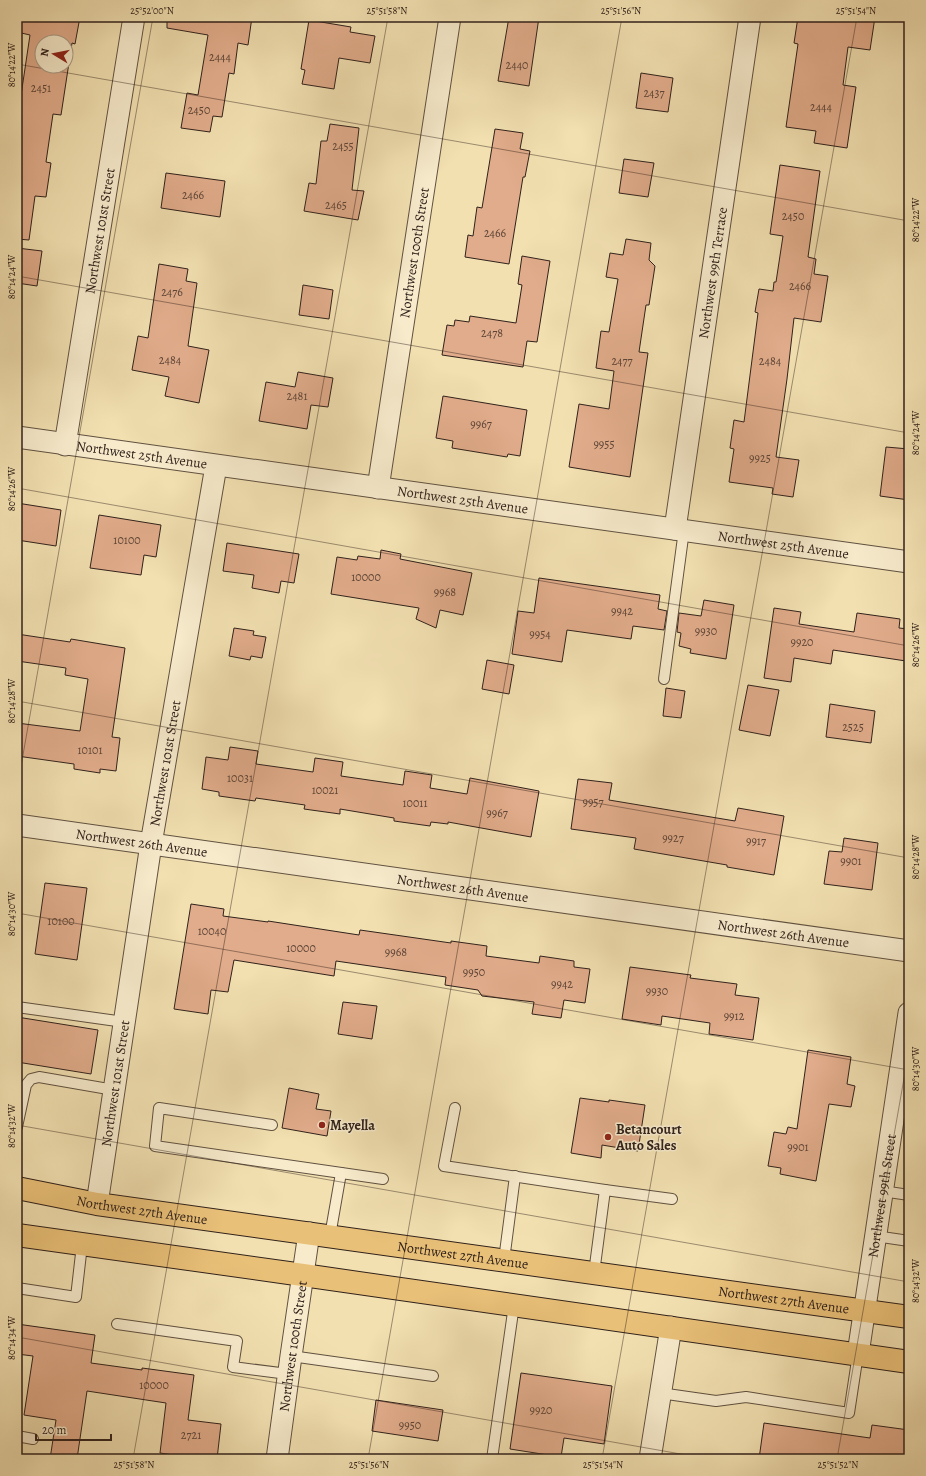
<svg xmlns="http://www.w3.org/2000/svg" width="926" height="1476" font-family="Alegreya,serif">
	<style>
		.building { fill: #e1ac8b; stroke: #30211b; fill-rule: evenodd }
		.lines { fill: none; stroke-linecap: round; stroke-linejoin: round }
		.service-casing { stroke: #605140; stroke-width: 12 }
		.minor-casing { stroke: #605140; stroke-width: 23 }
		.primary-casing { stroke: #30211b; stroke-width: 24 }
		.service { stroke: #f7ebcc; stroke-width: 10 }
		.minor { stroke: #f7ebcc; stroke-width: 21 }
		.primary { stroke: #e9c078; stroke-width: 22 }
		.ticks { fill: none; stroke: #30211b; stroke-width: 1; stroke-opacity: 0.45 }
		.poi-dot { fill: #8f2418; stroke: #f7ebcc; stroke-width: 1.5 }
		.labels { text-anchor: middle; stroke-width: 3; stroke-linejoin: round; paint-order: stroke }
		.number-label { font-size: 12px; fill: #5c4437 }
		.street-label { font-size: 14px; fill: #30211b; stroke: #f7ebcc }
		.poi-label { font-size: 14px; font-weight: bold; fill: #30211b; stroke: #f7ebcc; text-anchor: start }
		.neatline { fill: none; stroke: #30211b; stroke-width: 1.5 }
		.ticks-label { font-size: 10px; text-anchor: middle; fill: #30211b }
	</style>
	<rect width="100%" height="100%" fill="#f2e0b1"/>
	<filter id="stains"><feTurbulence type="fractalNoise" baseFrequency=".005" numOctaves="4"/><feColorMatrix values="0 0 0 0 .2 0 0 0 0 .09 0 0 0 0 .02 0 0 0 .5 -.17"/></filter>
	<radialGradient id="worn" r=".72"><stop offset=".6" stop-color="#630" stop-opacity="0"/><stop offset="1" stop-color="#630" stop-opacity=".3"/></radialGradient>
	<!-- building -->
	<g class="building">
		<path d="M17,17H80L75,44L72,43L61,115L53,114L46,162L51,163L46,197L35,196L29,240L17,239V122L30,35L17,32ZM42,42H66V66H42Z"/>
		<polygon points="167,17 252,17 248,45 238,43 234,74 229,73 222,117 213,116 210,132 181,128 187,93 198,95 208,35 167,28"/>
		<polygon points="509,17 539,17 529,86 498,81"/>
		<polygon points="798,17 875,17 870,50 848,47 843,85 856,87 847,148 814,143 816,131 786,127 798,44 794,43"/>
		<polygon points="309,20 351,27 350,32 375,36 370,63 339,58 334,89 302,84 305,70 301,69"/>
		<polygon points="641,73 673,78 668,112 636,108"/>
		<polygon points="330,124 359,128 352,190 364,191 358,220 304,211 309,183 316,184 321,141 327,141"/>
		<polygon points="495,129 523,133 520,149 530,151 525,177 523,177 509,264 465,257 468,235 473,236 477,207 482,208"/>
		<polygon points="624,159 654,163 648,197 619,193"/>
		<polygon points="780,165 820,171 808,257 816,259 814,274 828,276 821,322 794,318 787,379 776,457 799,460 793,497 772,494 773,488 729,482 734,449 730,448 734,420 744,422 758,313 755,312 759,289 773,291 774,282 776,282 783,236 770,234"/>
		<polygon points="166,173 225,181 220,217 161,208"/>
		<polygon points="626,239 651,243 649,260 655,266 649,305 646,305 639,352 648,353 630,477 569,467 579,404 609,409 614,371 596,368 601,331 609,332 618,279 606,277 610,253 623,255"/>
		<polygon points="17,248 42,251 37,286 17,283"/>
		<polygon points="522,256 550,261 537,342 527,341 523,367 442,355 447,325 454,326 455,320 469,322 470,316 516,323 522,285 518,284"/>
		<polygon points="159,264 188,269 186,281 197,283 188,346 209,350 199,403 165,396 169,377 132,370 138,336 148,338"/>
		<polygon points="303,285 333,290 329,319 299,315"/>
		<polygon points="298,372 333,378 328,407 311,405 307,429 259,421 266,382 295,387"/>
		<polygon points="443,396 527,410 520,456 508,454 507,457 452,448 453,441 436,438"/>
		<polygon points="886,447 909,449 909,500 880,496"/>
		<polygon points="17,503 61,510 56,546 17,540"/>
		<polygon points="99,515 161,525 156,557 144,555 141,575 90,568"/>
		<polygon points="227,543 299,554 294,583 281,581 279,593 252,588 254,575 223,571"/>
		<polygon points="381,550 401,554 400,559 472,573 463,615 440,610 436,628 416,619 419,608 331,594 337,557 357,560 358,556 380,559"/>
		<polygon points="539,578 660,595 658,609 667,611 664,630 633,626 631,639 567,630 562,662 512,654 518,611 534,613"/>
		<polygon points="704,600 734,605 726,659 690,653 691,649 679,646 681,633 677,632 679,613 701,616"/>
		<polygon points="774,608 801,612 799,624 854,632 857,613 900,619 899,628 909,629 906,661 833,650 831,664 794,658 791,682 764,678"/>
		<polygon points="234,628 254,631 253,635 266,637 262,658 251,656 250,660 229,656"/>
		<polygon points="17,634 70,642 71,639 125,648 112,737 120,738 116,771 100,769 100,773 74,769 74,764 17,756 17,723 80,731 88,679 65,675 66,668 17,661"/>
		<polygon points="487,660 514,665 509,694 482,689"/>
		<polygon points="748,685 779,690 770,736 739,730"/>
		<polygon points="666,688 685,691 681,718 663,716"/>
		<polygon points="830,704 875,711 871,743 826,737"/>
		<polygon points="230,747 258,751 256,764 313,772 315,758 343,762 341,776 403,785 405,771 432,775 430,788 467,794 470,778 539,791 531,837 448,822 448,824 431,822 430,826 394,821 394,818 340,809 340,814 304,809 305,805 256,798 255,801 219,796 219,792 202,789 206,757 228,760"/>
		<polygon points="578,779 612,783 609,800 735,821 738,808 784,816 774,875 727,867 727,865 634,849 636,838 571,829"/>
		<polygon points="844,838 878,843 872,890 824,884 829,851 842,852"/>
		<polygon points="45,883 87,888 77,960 35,954"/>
		<polygon points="191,904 224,909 223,916 268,922 268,921 359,935 360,930 451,943 451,941 487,946 486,956 539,963 540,956 574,961 574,967 590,969 585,1003 564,1000 561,1018 532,1014 534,1002 482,996 478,990 445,985 446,977 336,961 334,976 234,960 228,992 211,990 208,1014 174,1009"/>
		<polygon points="630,967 691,975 690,978 737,984 735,995 759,998 753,1040 709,1034 710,1023 662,1016 661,1025 622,1019"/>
		<polygon points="343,1002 377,1006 372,1039 338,1034"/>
		<polygon points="17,1017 98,1030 91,1074 17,1062"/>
		<polygon points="808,1050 851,1057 847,1084 855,1086 851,1107 829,1104 816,1181 780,1174 781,1168 768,1166 774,1132 786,1134 788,1127 797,1129"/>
		<polygon points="289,1088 319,1094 316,1109 331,1111 327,1136 282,1128"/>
		<polygon points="580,1098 609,1102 609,1100 645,1105 638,1151 602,1145 601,1158 571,1153"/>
		<polygon points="17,1324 95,1335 91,1363 142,1370 142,1368 194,1375 188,1420 221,1424 217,1459 200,1459 160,1453 166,1403 87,1391 77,1459 50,1459 56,1420 24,1415 33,1356 17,1354"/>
		<polygon points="521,1373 612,1386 604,1444 564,1438 561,1457 510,1449"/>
		<polygon points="376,1400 443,1410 438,1441 372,1431"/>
		<polygon points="764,1423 870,1438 872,1425 909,1430 909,1459 759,1459"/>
	</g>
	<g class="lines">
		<!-- service casing -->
		<g class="service-casing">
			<g id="service">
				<polyline points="664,679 684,530"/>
				<polyline points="17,1007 124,1022"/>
				<polyline points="455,1108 444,1166 605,1190"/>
				<polyline points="272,1125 159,1108 155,1146 383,1179"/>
				<polyline points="17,1127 26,1085 31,1079 39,1077 114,1090"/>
				<polyline points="882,1191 909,1195"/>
				<polyline points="330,1236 341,1173"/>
				<polyline points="875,1236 909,1241"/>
				<polyline points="504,1260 515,1176"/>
				<polyline points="594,1273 605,1190 672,1199"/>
				<polyline points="17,1288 76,1297 82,1245"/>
				<polyline points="117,1324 237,1341 233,1367 288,1374"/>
				<polyline points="291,1356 433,1376"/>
				<polyline points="660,1393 716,1401 746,1397 849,1413 858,1354"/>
				<polyline points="17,1436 33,1439"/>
				<polyline points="492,1459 514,1305"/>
			</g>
		</g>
		<!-- minor casing -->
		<g class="minor-casing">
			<g id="minor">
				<path id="s1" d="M17,437L909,562"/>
				<path id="s2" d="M65,445L134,17"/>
				<path id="s3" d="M378,488L450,17"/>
				<path id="s4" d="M675,529L750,17"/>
				<path id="s5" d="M17,825L909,951"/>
				<path id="s6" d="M97,1204L151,844L216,466"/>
				<path id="s7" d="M858,1354L909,1013"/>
				<path id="s8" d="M277,1459L291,1356L309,1233"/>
				<polyline points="650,1459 671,1327"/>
			</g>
		</g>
		<!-- primary casing -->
		<g class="primary-casing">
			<g id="primary">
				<path id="s9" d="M17,1188L97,1204L909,1317"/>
				<polyline points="17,1235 303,1275 909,1362"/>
			</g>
		</g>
		<!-- service -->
		<use href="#service" class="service"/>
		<!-- minor -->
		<use href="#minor" class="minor"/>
		<!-- primary -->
		<use href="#primary" class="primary"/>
	</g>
	<!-- ticks -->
	<path class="ticks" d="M17,64L909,221M17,276L909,433M17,488L909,646M17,701L909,858M17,789L153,17M17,913L909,1070M17,1125L909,1282M17,1337L709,1459M133,1459L388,17M368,1459L622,17M602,1459L857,17M837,1459L909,1050"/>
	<!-- markers -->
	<g class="poi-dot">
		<circle cx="322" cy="1125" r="4"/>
		<circle cx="608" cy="1137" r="4"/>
	</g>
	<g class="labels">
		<!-- number labels -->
		<g class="number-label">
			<text x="220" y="61">2444</text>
			<text x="517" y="69">2440</text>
			<text x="41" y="92">2451</text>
			<text x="654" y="97">2437</text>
			<text x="821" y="111">2444</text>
			<text x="199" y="114">2450</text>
			<text x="343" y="150">2455</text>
			<text x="193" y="199">2466</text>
			<text x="336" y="209">2465</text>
			<text x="793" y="220">2450</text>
			<text x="495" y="237">2466</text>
			<text x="800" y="290">2466</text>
			<text x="172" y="296">2476</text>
			<text x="492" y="337">2478</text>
			<text x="170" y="364">2484</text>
			<text x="622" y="365">2477</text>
			<text x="770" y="365">2484</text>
			<text x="297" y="400">2481</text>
			<text x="481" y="428">9967</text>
			<text x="604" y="448">9955</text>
			<text x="760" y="462">9925</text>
			<text x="127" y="544">10100</text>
			<text x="366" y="581">10000</text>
			<text x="445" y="596">9968</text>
			<text x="622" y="615">9942</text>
			<text x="706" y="635">9930</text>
			<text x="540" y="638">9954</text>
			<text x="802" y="646">9920</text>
			<text x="853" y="731">2525</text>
			<text x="90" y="754">10101</text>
			<text x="240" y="782">10031</text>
			<text x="325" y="794">10021</text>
			<text x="593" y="806">9957</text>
			<text x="415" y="807">10011</text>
			<text x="497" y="817">9967</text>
			<text x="673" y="842">9927</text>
			<text x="756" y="845">9917</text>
			<text x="851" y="865">9901</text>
			<text x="61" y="925">10100</text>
			<text x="212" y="935">10040</text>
			<text x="301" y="952">10000</text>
			<text x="396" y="956">9968</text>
			<text x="474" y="976">9950</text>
			<text x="562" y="988">9942</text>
			<text x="657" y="995">9930</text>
			<text x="734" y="1020">9912</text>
			<text x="798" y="1151">9901</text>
			<text x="154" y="1389">10000</text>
			<text x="541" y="1414">9920</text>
			<text x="410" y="1429">9950</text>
			<text x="191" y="1439">2721</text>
		</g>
		<!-- street labels -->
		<g class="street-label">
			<text dy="5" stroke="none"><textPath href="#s2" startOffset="217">Northwest 101st Street</textPath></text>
			<text dy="5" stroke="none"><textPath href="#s3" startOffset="238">Northwest 100th Street</textPath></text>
			<text dy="5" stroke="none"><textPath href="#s4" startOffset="259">Northwest 99th Terrace</textPath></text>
			<text dy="5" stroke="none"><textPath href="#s1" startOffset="126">Northwest 25th Avenue</textPath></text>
			<text dy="5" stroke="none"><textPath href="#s1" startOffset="450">Northwest 25th Avenue</textPath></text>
			<text dy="5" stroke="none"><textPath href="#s1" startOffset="774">Northwest 25th Avenue</textPath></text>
			<text dy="5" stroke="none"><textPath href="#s6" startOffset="446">Northwest 101st Street</textPath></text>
			<text dy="5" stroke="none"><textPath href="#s5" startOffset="126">Northwest 26th Avenue</textPath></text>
			<text dy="5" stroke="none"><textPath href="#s5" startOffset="450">Northwest 26th Avenue</textPath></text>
			<text dy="5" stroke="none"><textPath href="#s5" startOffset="774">Northwest 26th Avenue</textPath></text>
			<text dy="5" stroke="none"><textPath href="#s6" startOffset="122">Northwest 101st Street</textPath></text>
			<text dy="5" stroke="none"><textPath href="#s7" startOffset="160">Northwest 99th Street</textPath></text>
			<text dy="5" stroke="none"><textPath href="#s9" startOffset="127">Northwest 27th Avenue</textPath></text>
			<text dy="5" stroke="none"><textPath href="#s9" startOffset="451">Northwest 27th Avenue</textPath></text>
			<text dy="5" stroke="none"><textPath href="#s9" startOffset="775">Northwest 27th Avenue</textPath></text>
			<text dy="5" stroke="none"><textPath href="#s8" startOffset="114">Northwest 100th Street</textPath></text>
		</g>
		<!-- poi labels -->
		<g class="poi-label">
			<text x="330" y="1130">Mayella</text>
			<text x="616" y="1134">Betancourt<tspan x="616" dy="16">Auto Sales</tspan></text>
		</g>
	</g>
	<!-- margin -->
	<rect width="926" height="1476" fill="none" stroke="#f2e0b1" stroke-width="44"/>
	<!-- north arrow -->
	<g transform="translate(54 54) rotate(280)"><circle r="19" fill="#f7ebcc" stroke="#a79a85"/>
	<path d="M0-3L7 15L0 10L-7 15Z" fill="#8f2418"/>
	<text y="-6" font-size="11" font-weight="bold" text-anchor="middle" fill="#30211b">N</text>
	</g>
	<!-- scale -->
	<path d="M36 1434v6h75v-6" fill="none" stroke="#30211b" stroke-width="2"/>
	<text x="42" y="1434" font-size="12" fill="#30211b" stroke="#f7ebcc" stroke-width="3" paint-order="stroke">20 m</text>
	<rect x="22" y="22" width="882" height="1432" class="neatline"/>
	<g class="ticks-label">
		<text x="152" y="14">25°52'00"N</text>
		<text x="387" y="14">25°51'58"N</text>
		<text x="621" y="14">25°51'56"N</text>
		<text x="856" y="14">25°51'54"N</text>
		<text transform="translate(11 65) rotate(-90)" y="4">80°14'22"W</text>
		<text transform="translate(915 220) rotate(-90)" y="4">80°14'22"W</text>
		<text transform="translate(11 277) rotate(-90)" y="4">80°14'24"W</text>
		<text transform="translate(915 433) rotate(-90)" y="4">80°14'24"W</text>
		<text transform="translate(11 489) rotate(-90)" y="4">80°14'26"W</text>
		<text transform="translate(915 645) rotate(-90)" y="4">80°14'26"W</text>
		<text transform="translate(11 701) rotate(-90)" y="4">80°14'28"W</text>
		<text transform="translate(915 857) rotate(-90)" y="4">80°14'28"W</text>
		<text transform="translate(11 914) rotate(-90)" y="4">80°14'30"W</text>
		<text transform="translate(915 1069) rotate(-90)" y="4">80°14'30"W</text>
		<text transform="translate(11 1126) rotate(-90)" y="4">80°14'32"W</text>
		<text transform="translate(915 1281) rotate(-90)" y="4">80°14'32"W</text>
		<text transform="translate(11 1338) rotate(-90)" y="4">80°14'34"W</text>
		<text x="134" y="1468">25°51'58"N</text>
		<text x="369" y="1468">25°51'56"N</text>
		<text x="603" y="1468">25°51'54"N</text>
		<text x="838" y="1468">25°51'52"N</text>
	</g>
	<rect width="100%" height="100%" filter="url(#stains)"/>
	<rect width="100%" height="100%" fill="url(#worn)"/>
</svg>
